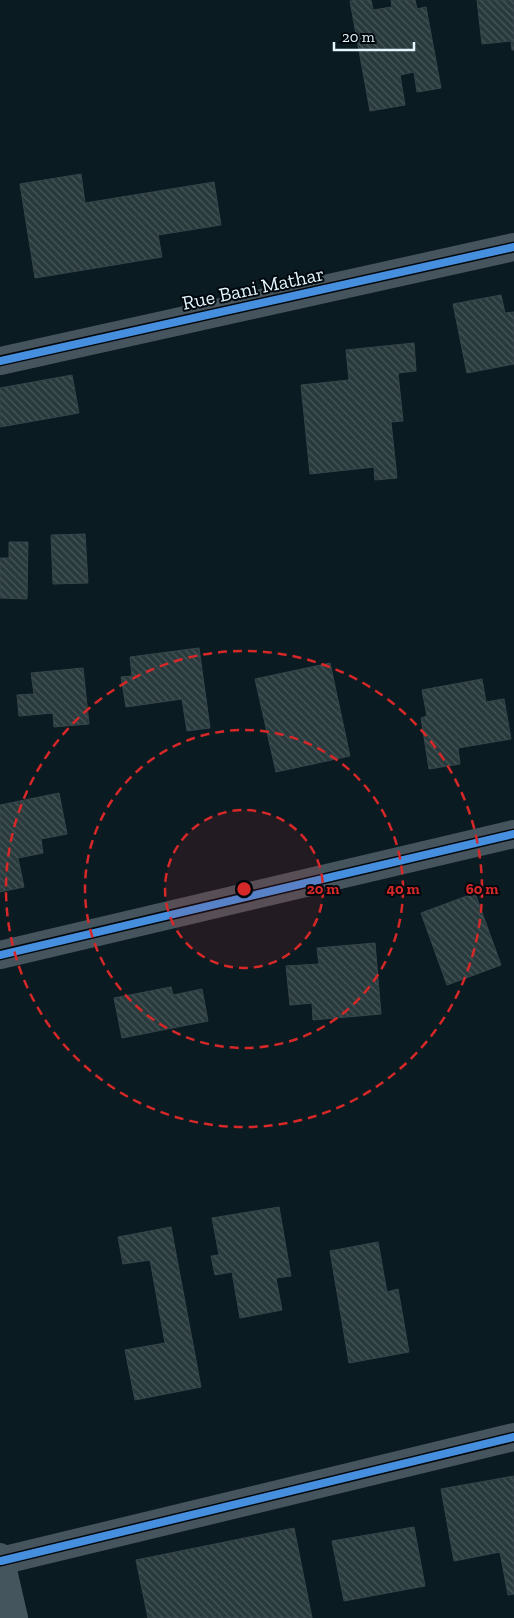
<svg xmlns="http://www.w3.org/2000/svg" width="514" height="1618" font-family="'Zilla Slab',serif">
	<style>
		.building { fill: url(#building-back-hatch); stroke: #36454a }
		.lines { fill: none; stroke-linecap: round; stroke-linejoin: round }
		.minor { stroke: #46545d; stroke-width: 28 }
		.major { stroke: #44555e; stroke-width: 28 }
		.cycleway-casing { stroke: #01080d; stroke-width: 11 }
		.cycleway { stroke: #468fdf; stroke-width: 8 }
		.ring { fill: none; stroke: #d62828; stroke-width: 2.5; stroke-dasharray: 9 6 }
		.labels { text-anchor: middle; stroke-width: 4; stroke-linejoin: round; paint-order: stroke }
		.street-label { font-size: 20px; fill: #e4f6fe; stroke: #01080d }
		.centre { fill: #d62828; stroke: #01080d; stroke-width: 2.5 }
		.ring-label { font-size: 15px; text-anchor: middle; font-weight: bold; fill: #d62828; stroke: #01080d; stroke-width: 4; stroke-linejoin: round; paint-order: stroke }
	</style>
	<defs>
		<pattern id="building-back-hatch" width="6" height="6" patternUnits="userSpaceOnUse" patternTransform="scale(1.25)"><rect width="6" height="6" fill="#293a3d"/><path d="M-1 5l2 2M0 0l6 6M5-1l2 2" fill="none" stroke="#48575a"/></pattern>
	</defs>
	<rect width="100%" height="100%" fill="#0a1b21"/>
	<!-- building -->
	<g class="building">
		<polygon points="355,0 371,0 373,10 392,7 391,0 415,0 417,9 426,7 441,88 417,92 414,72 400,75 405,105 370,111 350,1"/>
		<polygon points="477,0 514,0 514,50 512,50 511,41 482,44"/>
		<polygon points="81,174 85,203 214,182 221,225 158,235 162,257 35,278 20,184"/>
		<polygon points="501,295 505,313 514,312 514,364 467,373 453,304"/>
		<polygon points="414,343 416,371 398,373 403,421 391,422 397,478 375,480 374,467 310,474 301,385 349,380 346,350"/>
		<polygon points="72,375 79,413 0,427 0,388"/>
		<polygon points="85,534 88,583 53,584 51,535"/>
		<polygon points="9,542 28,542 27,599 0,598 0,558 9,558"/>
		<polygon points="199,648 210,728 187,731 182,699 126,707 121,677 132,676 130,657"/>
		<polygon points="330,663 350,756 276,772 255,679"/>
		<polygon points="83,668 89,724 54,727 53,713 19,716 17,695 34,694 31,673"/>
		<polygon points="482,679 486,702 504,699 511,739 458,748 460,764 429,769 421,718 427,716 422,690"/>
		<polygon points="59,793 67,834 41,839 43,853 18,858 24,887 0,892 0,805"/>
		<polygon points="475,893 501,965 447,985 421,913"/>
		<polygon points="375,943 381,1014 313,1020 312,1003 290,1005 286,966 319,964 317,948"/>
		<polygon points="171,987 173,995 202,989 208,1021 122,1038 114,998"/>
		<polygon points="279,1207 291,1276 276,1278 282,1310 240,1318 232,1272 215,1275 211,1256 219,1255 212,1218"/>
		<polygon points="171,1227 201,1387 135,1400 125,1350 165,1343 150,1260 123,1264 118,1237"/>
		<polygon points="378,1242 387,1292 398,1289 409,1352 349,1363 330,1251"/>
		<polygon points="514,1476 514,1594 508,1595 500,1552 454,1561 441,1489"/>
		<polygon points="414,1527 425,1586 344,1601 332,1541"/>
		<polygon points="294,1528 312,1618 148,1618 136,1560"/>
	</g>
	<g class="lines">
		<!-- minor -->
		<g class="minor">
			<polyline points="0,361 514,247"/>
			<polyline points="0,955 514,834"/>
			<polyline points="1,1561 514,1437"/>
		</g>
		<!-- major -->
		<polyline class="major" points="0,1557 14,1618"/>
		<!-- cycleway casing -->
		<g class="cycleway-casing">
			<g id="cycleway">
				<polyline points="0,361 514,247"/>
				<polyline points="0,955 514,834"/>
				<polyline points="1,1561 514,1437"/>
			</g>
		</g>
		<!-- cycleway -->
		<use href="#cycleway" class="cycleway"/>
	</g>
	<!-- distance rings -->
	<circle cx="244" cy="889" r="79" fill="#d62828" fill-opacity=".12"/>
	<g class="ring">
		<circle cx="244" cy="889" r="79"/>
		<circle cx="244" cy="889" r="159"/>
		<circle cx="244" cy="889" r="238"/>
	</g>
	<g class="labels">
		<!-- street labels -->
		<g class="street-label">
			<text transform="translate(253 288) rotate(-12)" y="7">Rue Bani Mathar</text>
		</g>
	</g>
	<circle cx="244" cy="889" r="8" class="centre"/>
	<g class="ring-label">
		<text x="323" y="894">20 m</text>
		<text x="403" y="894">40 m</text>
		<text x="482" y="894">60 m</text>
	</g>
	<!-- scale -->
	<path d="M334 42v8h80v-8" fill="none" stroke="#e4f6fe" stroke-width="2.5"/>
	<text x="342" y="42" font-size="15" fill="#e4f6fe" stroke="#01080d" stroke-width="4" paint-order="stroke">20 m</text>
</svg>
